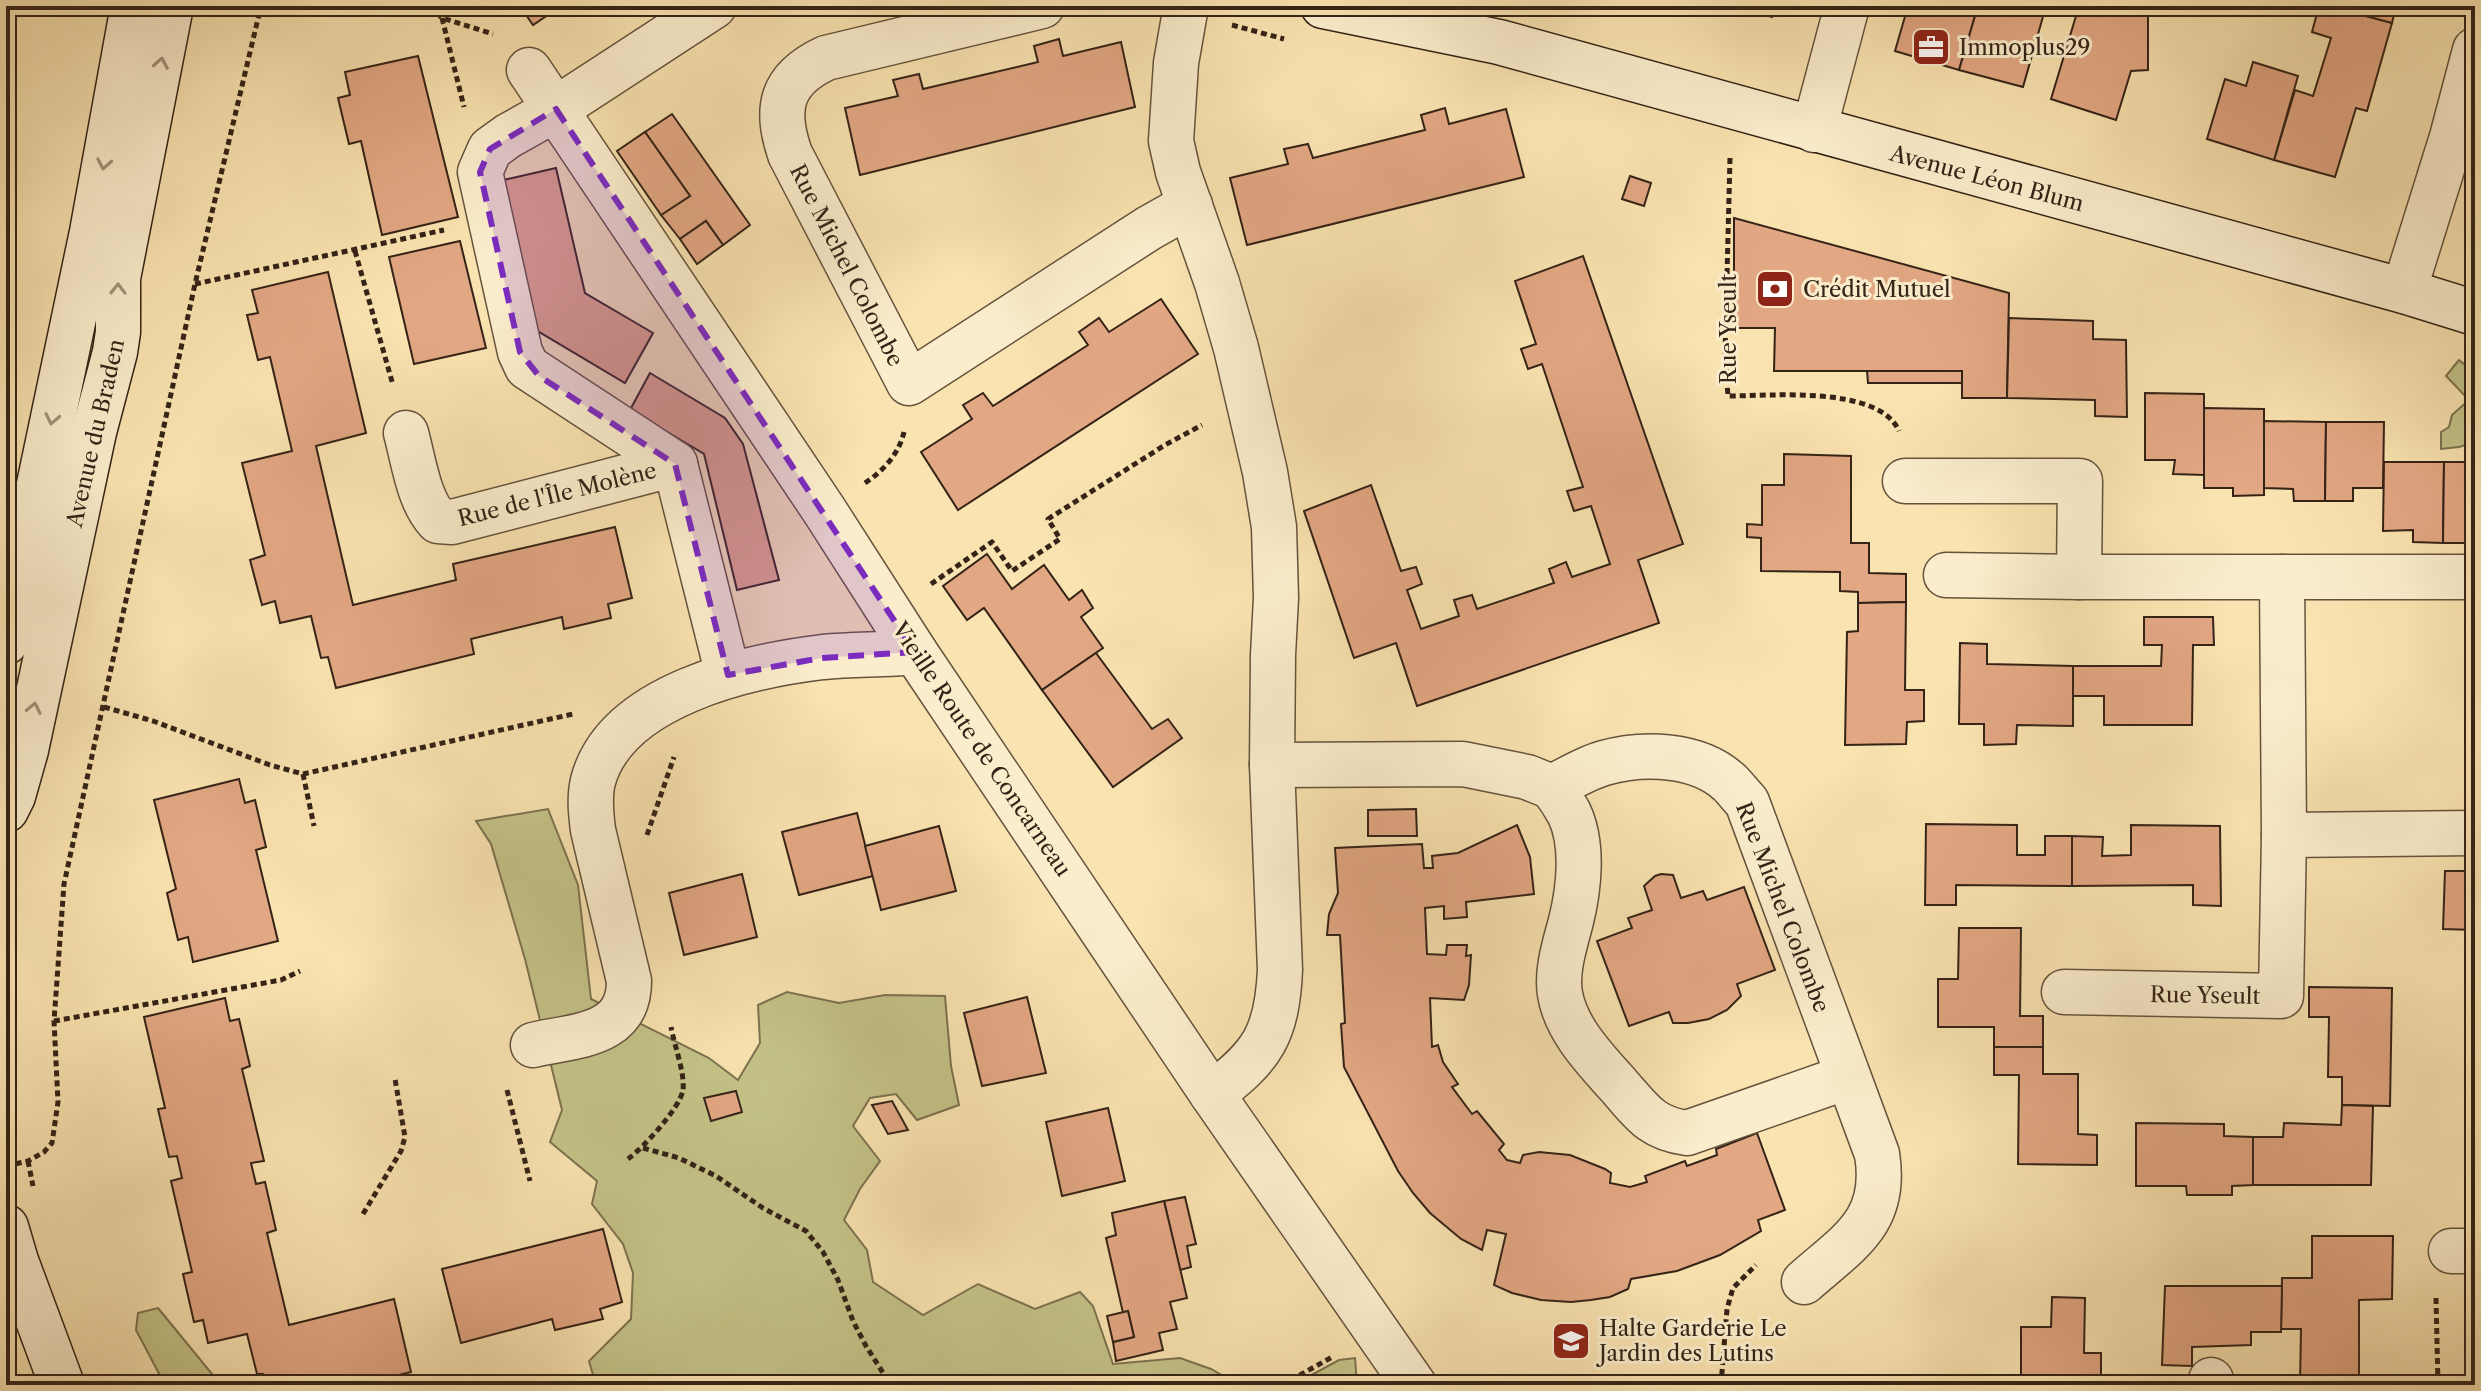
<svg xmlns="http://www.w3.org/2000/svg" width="2481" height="1391" font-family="'Libre Caslon Text',serif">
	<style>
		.green { fill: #c3c287; stroke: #7c724f; stroke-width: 2 }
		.building { fill: #e2a783; stroke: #342317; stroke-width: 2 }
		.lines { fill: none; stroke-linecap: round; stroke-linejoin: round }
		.street-casing { stroke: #65533d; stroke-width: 47 }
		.secondary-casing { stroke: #342317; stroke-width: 47 }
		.path { stroke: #342317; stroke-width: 5; stroke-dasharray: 6 4; stroke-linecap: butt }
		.street { stroke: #fbedcc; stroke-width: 44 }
		.secondary { stroke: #fbedcc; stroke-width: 44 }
		.oneway { stroke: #a1927b }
		.marked { fill: #7b2cbf; fill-opacity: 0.2; stroke: #7b2cbf; stroke-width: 6; stroke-dasharray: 16 10; stroke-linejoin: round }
		.labels { text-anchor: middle; stroke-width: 6; stroke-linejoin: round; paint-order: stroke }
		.poi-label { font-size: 22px; fill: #342317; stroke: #fbedcc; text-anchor: start }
		.street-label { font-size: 22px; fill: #342317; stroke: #fbedcc }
	</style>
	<rect width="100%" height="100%" fill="#f9e3b0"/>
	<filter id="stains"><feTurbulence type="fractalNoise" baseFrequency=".0025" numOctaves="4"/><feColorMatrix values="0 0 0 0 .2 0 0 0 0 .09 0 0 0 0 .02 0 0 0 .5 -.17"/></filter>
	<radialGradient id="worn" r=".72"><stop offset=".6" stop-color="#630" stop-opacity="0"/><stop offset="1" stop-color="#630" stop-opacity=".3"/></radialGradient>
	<!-- green -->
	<g class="green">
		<polygon points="2459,360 2475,373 2475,442 2459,447 2441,449 2441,432 2449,427 2452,415 2469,400 2446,376"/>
		<polygon points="548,809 578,885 591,999 709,1058 738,1080 760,1043 758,1005 787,992 839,1003 885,995 945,996 951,1066 959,1105 917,1120 896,1094 870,1098 853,1126 880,1161 860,1189 844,1220 867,1250 873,1282 923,1315 978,1284 1035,1309 1080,1292 1093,1306 1113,1364 1180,1358 1211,1369 1239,1385 596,1385 589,1361 631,1319 633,1273 623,1244 592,1204 597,1181 550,1142 562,1110 525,959 491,844 476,821"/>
		<polygon points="158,1308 221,1385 165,1385 136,1330 138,1313"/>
		<polygon points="1355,1358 1357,1385 1293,1385 1339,1360"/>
	</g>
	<!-- building -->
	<g class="building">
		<polygon points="520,6 561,6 533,25"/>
		<polygon points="1735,6 1775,6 1772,17"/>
		<polygon points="1908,6 1978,6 1959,70 1895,51"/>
		<polygon points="1978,6 2046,6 2023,87 1959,70"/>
		<polygon points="2079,6 2148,6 2148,70 2131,71 2116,120 2051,99"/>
		<polygon points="2319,6 2329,6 2392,23 2367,111 2356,108 2335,177 2274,160 2295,90 2313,96 2331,38 2312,32"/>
		<polygon points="2329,6 2396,6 2392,23"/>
		<polygon points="1059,39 1063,56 1121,42 1135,107 860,175 845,108 898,96 893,80 919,74 923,89 1038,62 1034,46"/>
		<polygon points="418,56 458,217 382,235 361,141 349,144 338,98 350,95 345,72"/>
		<polygon points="2253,62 2298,76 2274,160 2207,139 2225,79 2246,86"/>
		<polygon points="1445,108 1449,124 1506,109 1524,177 1247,245 1230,178 1288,164 1284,149 1308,144 1313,158 1425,130 1421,115"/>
		<polygon points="672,114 750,225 723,245 706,221 680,239 661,215 690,196 645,132"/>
		<polygon points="645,132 690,196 661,215 617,151"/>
		<polygon points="556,168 585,293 653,333 625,383 536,330 499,181"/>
		<polygon points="1630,176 1651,183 1644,206 1622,199"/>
		<polygon points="1734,218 2009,293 2007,398 1962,398 1962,371 1774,371 1775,328 1734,328"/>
		<polygon points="706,221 723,245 697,264 680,239"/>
		<polygon points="460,241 486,348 414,364 389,257"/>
		<polygon points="1583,256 1683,544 1638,560 1659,623 1417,706 1396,643 1354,658 1304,511 1371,485 1401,571 1416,567 1422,584 1407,590 1421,629 1459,616 1454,600 1472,595 1477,609 1554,583 1549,569 1566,562 1572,577 1610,564 1591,506 1574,511 1567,491 1583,487 1542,364 1528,369 1521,349 1536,344 1515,281"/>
		<polygon points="328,272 366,433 316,446 353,605 456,580 453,564 615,527 632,598 608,604 611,618 564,629 562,617 471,639 474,654 336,688 328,657 321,658 311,616 280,623 275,601 262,605 250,560 265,555 242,463 292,451 270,357 258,360 247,315 258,313 252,290"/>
		<polygon points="1161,299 1198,354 958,510 921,452 972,419 963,405 983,393 993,406 1088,345 1079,332 1099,318 1109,332"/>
		<polygon points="2009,318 2093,321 2093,339 2126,340 2127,417 2095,416 2095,400 2007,398"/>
		<polygon points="1867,371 1962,371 1962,383 1868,383"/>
		<polygon points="650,373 725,418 743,444 779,580 737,590 704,454 630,410"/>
		<polygon points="2145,393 2204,394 2204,475 2173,474 2175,460 2145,460"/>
		<polygon points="2204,408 2264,409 2264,495 2233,496 2233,488 2204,488"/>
		<polygon points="2264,421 2326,422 2325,501 2294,501 2293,489 2264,488"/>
		<polygon points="2326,422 2384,422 2383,488 2353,488 2353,501 2325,501"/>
		<polygon points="1784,454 1851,456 1851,543 1869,543 1869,573 1906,574 1906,602 1858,603 1858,592 1840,591 1840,572 1761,571 1761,538 1747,537 1747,524 1762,525 1762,485 1784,485"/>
		<polygon points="2384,462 2444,462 2443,543 2413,542 2413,530 2383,531"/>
		<polygon points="2444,462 2475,462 2475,530 2473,530 2473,543 2443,543"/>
		<polygon points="987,554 1012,589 1044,565 1069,600 1082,590 1093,608 1081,617 1103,648 1042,690 984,608 967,620 943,586"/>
		<polygon points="1906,602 1905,690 1924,690 1924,721 1907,722 1906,744 1845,745 1847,632 1858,631 1858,603"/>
		<polygon points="2144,617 2213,617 2214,645 2193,645 2192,725 2104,725 2104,696 2073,696 2073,666 2161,666 2162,645 2144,645"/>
		<polygon points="1960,643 1987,644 1987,664 2073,666 2073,726 2017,725 2016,744 1984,745 1984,724 1959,724"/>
		<polygon points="1096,653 1152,729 1168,719 1182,738 1113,787 1042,690"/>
		<polygon points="239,779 245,803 255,800 266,847 256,850 278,941 193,962 188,937 178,940 167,893 176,889 154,800"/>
		<polygon points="1416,809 1417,836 1368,836 1368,810"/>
		<polygon points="857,813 873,876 799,895 782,832"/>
		<polygon points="1926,824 2017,825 2017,855 2045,855 2045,836 2072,836 2072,886 1956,885 1956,905 1925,905"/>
		<polygon points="1517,825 1530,857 1534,894 1466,902 1467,917 1444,919 1444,906 1425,908 1427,954 1446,955 1447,945 1467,945 1466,956 1471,955 1469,985 1464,1000 1430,998 1432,1047 1438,1045 1443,1062 1458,1084 1452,1087 1472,1114 1477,1111 1504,1144 1499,1150 1507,1160 1520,1163 1523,1155 1539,1152 1570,1155 1605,1169 1611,1173 1610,1183 1630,1187 1647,1182 1645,1176 1685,1161 1687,1166 1717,1155 1716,1149 1757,1133 1785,1210 1758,1220 1761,1231 1720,1255 1677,1271 1631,1279 1628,1289 1610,1297 1591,1300 1571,1302 1541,1300 1512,1293 1494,1285 1506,1234 1487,1230 1482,1250 1461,1239 1430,1213 1413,1193 1398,1171 1344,1067 1341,1024 1345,1023 1340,935 1327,935 1329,914 1338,893 1335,848 1422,844 1424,868 1433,868 1432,856 1458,853"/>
		<polygon points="2131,825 2220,826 2221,906 2193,905 2193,885 2072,886 2072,836 2103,837 2102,856 2131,855"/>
		<polygon points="939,826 956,891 881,910 865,846"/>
		<polygon points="2445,871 2475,871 2475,930 2443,929"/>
		<polygon points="742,874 757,937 684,955 669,893"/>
		<polygon points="1661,874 1673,875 1681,898 1703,891 1707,900 1744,887 1775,970 1737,984 1741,996 1727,1010 1709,1019 1688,1023 1673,1023 1669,1012 1629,1026 1597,941 1632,928 1628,918 1652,910 1644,886 1655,876"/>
		<polygon points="1959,928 2021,928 2020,1016 2043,1016 2043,1047 1994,1047 1994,1027 1938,1027 1938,979 1958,979"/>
		<polygon points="2309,987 2392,988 2390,1106 2342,1105 2342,1077 2328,1077 2329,1017 2309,1017"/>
		<polygon points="1027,997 1046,1073 982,1086 964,1013"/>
		<polygon points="225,998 230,1021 239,1019 250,1066 242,1069 264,1161 251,1163 256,1184 265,1182 276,1230 267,1233 289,1325 394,1299 411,1372 358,1385 266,1385 263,1374 257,1374 247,1334 208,1343 203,1320 194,1322 183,1274 192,1272 171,1181 182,1178 177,1156 169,1157 158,1109 165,1108 144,1017"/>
		<polygon points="1994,1047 2043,1047 2043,1074 2078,1074 2078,1134 2097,1135 2097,1165 2018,1164 2019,1075 1994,1075"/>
		<polygon points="736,1091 742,1112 711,1121 704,1098"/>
		<polygon points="892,1101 908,1130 888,1134 872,1105"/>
		<polygon points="2342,1105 2373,1106 2371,1185 2253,1185 2253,1137 2283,1137 2284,1123 2341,1125"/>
		<polygon points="1108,1108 1125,1181 1062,1196 1046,1122"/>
		<polygon points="2136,1123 2224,1124 2224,1136 2253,1137 2253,1185 2232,1186 2232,1195 2187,1195 2186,1186 2136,1186"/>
		<polygon points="1185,1197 1196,1244 1187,1246 1191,1267 1180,1270 1164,1201"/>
		<polygon points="1164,1201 1187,1298 1170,1302 1177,1329 1159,1333 1163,1350 1116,1361 1113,1342 1134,1337 1128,1311 1123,1313 1106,1238 1116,1235 1112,1213"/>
		<polygon points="603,1229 622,1302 600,1309 603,1319 555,1330 552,1319 461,1343 442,1269"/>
		<polygon points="2312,1236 2393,1236 2392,1299 2359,1300 2359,1385 2300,1385 2301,1329 2281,1329 2282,1278 2312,1278"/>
		<polygon points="2165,1286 2282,1286 2281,1332 2251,1332 2251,1345 2192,1347 2192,1366 2162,1365"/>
		<polygon points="2052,1297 2085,1298 2084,1353 2101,1353 2101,1385 2021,1385 2021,1327 2051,1327"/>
		<polygon points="1128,1311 1134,1337 1113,1342 1107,1316"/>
	</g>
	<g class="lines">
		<!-- street casing -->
		<g class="street-casing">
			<g id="street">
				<polyline points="714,6 556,109 508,136 490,149 480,172 520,352 527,367 675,464 728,675"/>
				<path d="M1042,6L826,58C781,79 774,108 790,154L909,383L1149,228L1190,205"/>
				<path d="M1186,6L1176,63L1171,141L1178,172L1217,283L1236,348L1265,472L1274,527L1276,598L1273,655L1272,765L1280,970C1277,1034 1263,1056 1212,1094"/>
				<polyline points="529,70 824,510 915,652 1212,1094 1414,1385"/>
				<polyline points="1814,130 1847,6"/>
				<polyline points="2404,291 2452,137 2475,50"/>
				<path d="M406,433C414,462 418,499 438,521L452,522L675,464"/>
				<polyline points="1905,481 2080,481 2079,577 2475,577"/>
				<polyline points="1946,575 2079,577"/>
				<polyline points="2282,577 2284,835 2475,833"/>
				<path d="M1272,765L1463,764L1527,777L1552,787C1569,779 1586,768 1604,763C1643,752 1698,753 1730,783C1736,789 1741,796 1747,802L1877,1154C1888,1222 1849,1242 1804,1282"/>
				<path d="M1552,787C1558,795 1564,804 1569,813C1584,844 1579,889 1571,921C1565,944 1556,971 1560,994C1566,1030 1596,1060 1619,1086C1642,1112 1651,1128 1687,1133L1847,1077"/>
				<polyline points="2064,992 2281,996 2284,835"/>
				<path d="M533,1045C575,1035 629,1037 629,981L593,830C591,814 589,797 593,781C616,695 748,666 823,657C854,654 884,655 915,652"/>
				<polyline points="2451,1251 2475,1251"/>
				<polyline points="2211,1380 2211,1385"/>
			</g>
		</g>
		<!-- secondary casing -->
		<g class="secondary-casing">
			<g id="secondary">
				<polyline points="1323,6 1499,42 2404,291 2475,313"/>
				<polyline points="6,642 92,232 133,6"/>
				<polyline points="6,810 13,796 26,750 94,432 115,352 118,332 118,278 171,6"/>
				<polyline points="6,1227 16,1261 62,1385"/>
			</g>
		</g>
		<!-- path -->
		<g class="path">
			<polyline points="430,6 442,18 493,34"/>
			<polyline points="442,18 464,107"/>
			<polyline points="1232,25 1284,39"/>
			<path d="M1730,158L1725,355L1728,396C1770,396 1879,385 1899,431"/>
			<polyline points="355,251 393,385"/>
			<polyline points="195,284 444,230"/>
			<path d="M865,483C883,471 899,454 904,432"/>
			<polyline points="931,584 992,542 1012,571 1060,539 1048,519 1165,445 1202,425"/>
			<polyline points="104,707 153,721 270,765 303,774 573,714"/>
			<polyline points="303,774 314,826"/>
			<polyline points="647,835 674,757"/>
			<polyline points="54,1021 281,980 300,971"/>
			<polyline points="507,1090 530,1181"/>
			<polyline points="643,1148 679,1158 716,1176 763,1208 806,1231 823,1252 838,1280 853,1321 866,1346 885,1376 896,1385"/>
			<path d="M628,1159C643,1148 680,1108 683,1090C685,1073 674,1044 671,1027"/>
			<polyline points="28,1161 33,1186"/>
			<polyline points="6,1166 28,1161 44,1152 52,1143 58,1102 54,1021 64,884 195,284 261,6"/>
			<polyline points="363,1214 401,1151 405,1137 395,1079"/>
			<polyline points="2436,1298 2438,1385"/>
			<polyline points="1282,1385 1334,1356"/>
			<polyline points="1721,1385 1727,1309 1733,1288 1756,1265"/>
		</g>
		<!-- street -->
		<use href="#street" class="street"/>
		<!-- secondary -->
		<use href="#secondary" class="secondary"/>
	</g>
	<!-- one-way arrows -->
	<defs><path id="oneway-chevron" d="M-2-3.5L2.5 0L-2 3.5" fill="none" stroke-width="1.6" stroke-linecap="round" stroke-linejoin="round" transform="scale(2)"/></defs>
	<g class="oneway">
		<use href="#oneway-chevron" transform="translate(161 63) rotate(-80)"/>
		<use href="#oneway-chevron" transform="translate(104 164) rotate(100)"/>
		<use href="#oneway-chevron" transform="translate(118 289) rotate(-89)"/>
		<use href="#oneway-chevron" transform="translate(52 419) rotate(102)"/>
		<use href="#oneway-chevron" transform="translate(34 708) rotate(-78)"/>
	</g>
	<!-- marked area -->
	<path class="marked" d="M556,109L915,652L821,658L728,675L675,464L539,376L520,352L480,172L490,149Z"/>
	<!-- icons -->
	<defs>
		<g id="office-square" transform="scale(2)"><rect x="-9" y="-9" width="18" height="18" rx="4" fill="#8f2418" stroke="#fbedcc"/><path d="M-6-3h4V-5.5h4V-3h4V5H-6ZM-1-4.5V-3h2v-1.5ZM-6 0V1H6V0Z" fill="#fff"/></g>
		<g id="bank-square" transform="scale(2)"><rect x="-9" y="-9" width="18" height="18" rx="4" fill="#8f2418" stroke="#fbedcc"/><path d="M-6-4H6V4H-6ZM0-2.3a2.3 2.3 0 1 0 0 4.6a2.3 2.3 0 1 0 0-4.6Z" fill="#fff"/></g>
		<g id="school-square" transform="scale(2)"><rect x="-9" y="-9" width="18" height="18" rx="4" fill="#8f2418" stroke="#fbedcc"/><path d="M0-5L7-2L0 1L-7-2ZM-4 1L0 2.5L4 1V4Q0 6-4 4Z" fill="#fff"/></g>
	</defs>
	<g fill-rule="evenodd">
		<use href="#office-square" x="1931" y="47"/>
		<use href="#bank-square" x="1775" y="289"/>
		<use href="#school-square" x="1571" y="1341"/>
	</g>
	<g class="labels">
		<!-- poi labels -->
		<g class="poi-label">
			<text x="1959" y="55">Immoplus29</text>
			<text x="1803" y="297">Crédit Mutuel</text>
			<text x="1599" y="1336">Halte Garderie Le<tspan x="1599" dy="25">Jardin des Lutins</tspan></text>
		</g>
		<!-- street labels -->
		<g class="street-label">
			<text transform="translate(1987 178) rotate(15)" y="8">Avenue Léon Blum</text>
			<text transform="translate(847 265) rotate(63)" y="8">Rue Michel Colombe</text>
			<text transform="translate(1728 329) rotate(-90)" y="8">Rue Yseult</text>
			<text transform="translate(95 433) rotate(-77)" y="8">Avenue du Braden</text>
			<text transform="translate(557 494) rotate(-14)" y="8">Rue de l'Île Molène</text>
			<text transform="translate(982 749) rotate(56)" y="8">Vieille Route de Concarneau</text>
			<text transform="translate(1783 907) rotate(69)" y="8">Rue Michel Colombe</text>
			<text transform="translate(2205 995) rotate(1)" y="8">Rue Yseult</text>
		</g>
	</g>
	<!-- margin -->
	<rect width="2481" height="1391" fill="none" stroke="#f9e3b0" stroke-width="32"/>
	<rect x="8" y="8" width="2465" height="1375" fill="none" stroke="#342317" stroke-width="4"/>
	<rect x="16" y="16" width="2449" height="1359" fill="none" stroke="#342317" stroke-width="2"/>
	<rect width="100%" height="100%" filter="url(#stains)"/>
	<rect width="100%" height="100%" fill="url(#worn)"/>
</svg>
